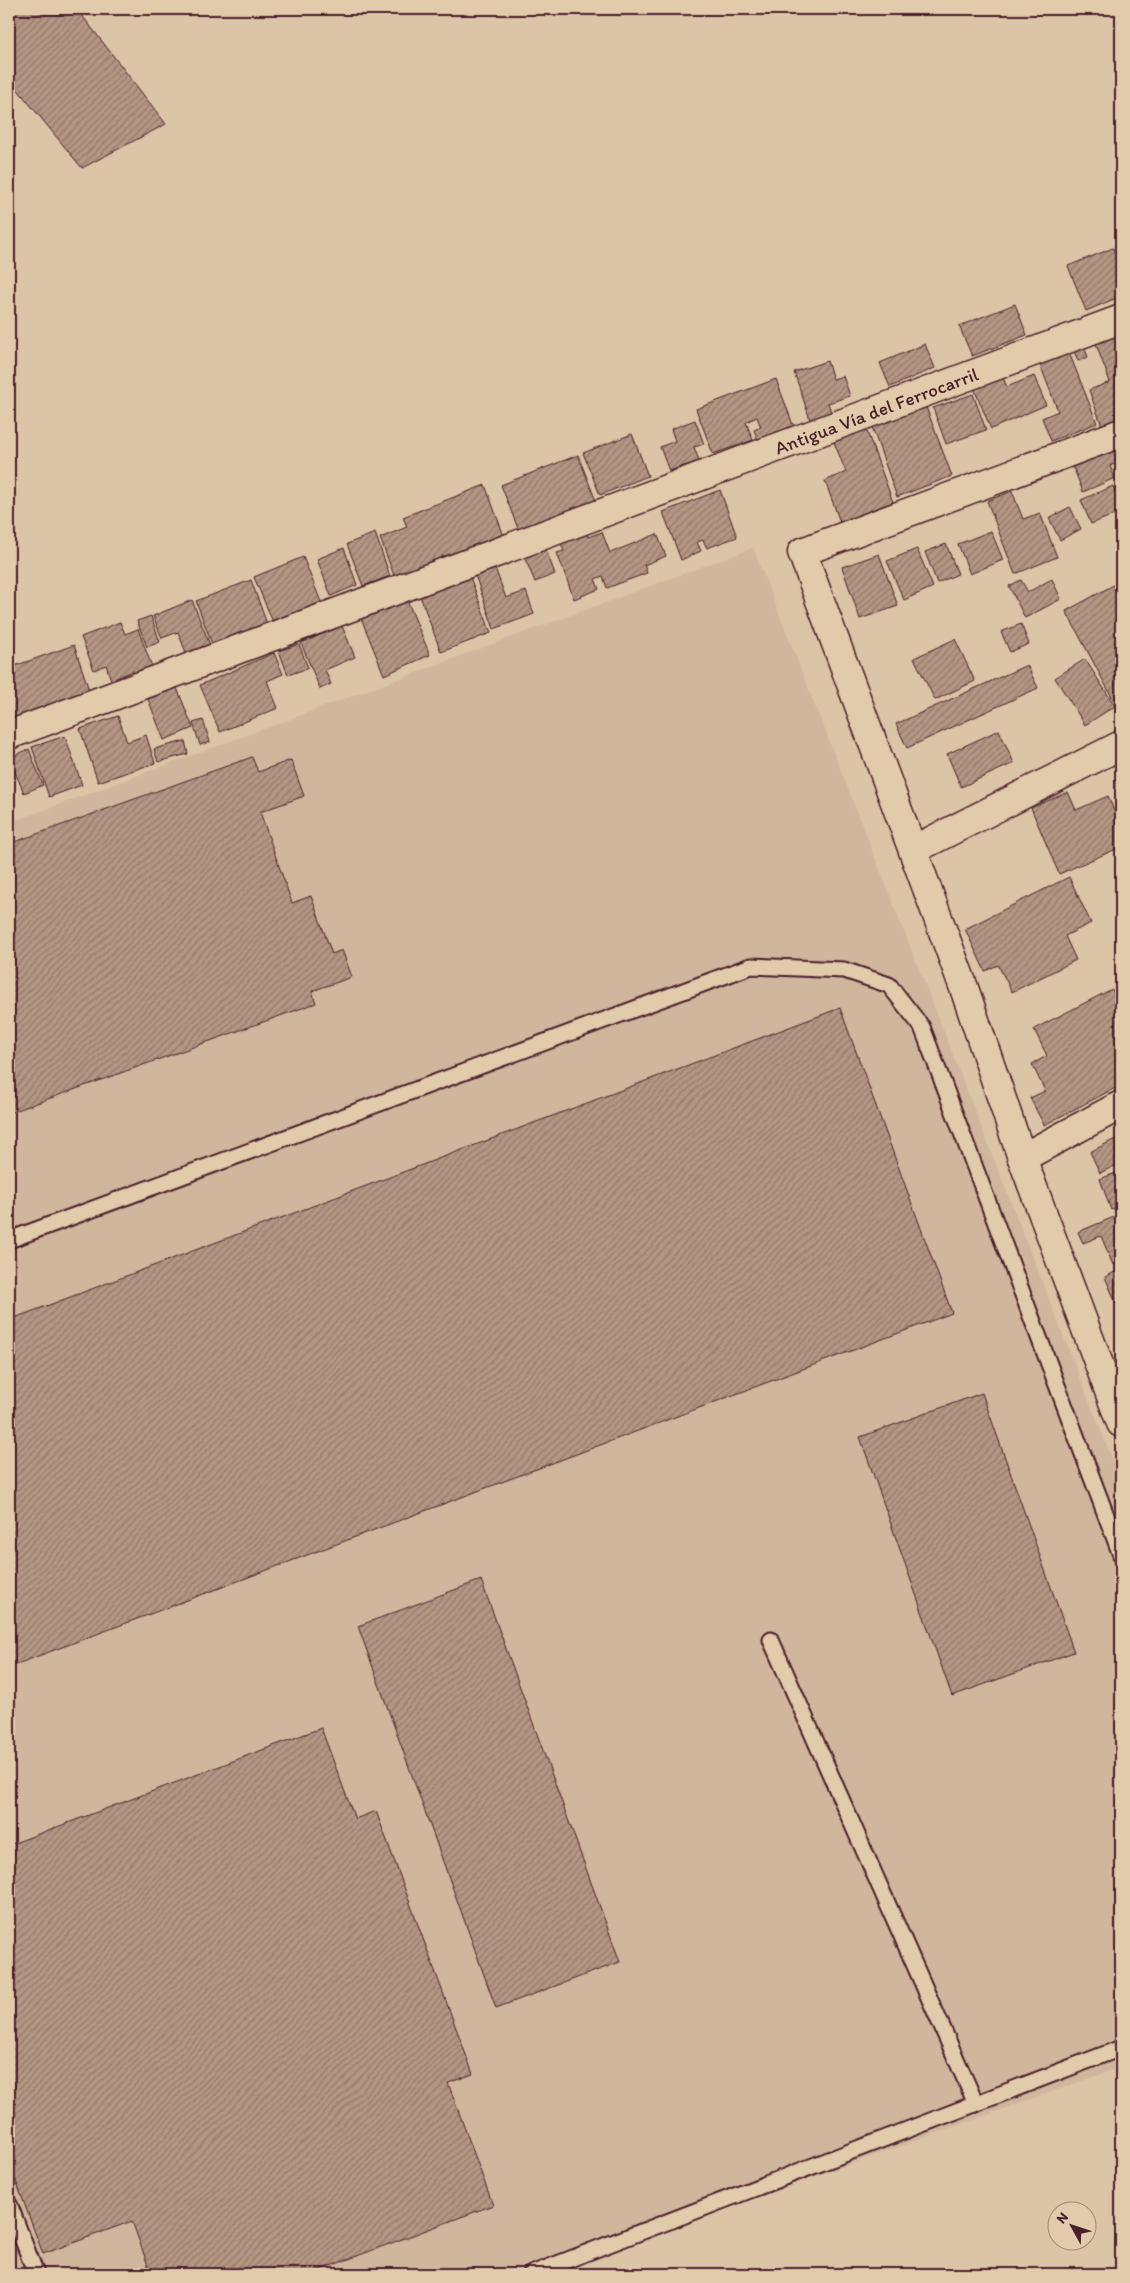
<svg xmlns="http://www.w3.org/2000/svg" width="1130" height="2283" font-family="Itim,sans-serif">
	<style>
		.built { fill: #d0b69c }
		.building { fill: url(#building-hatch); stroke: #4a1f2b }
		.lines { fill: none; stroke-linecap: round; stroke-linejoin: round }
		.service-casing { stroke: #4a1f2b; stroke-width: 19 }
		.minor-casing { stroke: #4a1f2b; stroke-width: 31 }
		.service { stroke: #e2cbab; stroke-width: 15 }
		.minor { stroke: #e2cbab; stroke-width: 28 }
		.labels { text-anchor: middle; stroke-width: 4.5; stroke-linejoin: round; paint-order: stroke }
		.street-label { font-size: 19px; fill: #4a1f2b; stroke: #e2cbab }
	</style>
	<defs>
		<pattern id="building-hatch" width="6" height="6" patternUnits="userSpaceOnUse" patternTransform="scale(1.25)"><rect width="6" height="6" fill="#b39683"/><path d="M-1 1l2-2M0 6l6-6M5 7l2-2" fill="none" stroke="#947a6b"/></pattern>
	</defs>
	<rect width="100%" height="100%" fill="#dcc4a6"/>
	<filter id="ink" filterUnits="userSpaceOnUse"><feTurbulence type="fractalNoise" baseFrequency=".02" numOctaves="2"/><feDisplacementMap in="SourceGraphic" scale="10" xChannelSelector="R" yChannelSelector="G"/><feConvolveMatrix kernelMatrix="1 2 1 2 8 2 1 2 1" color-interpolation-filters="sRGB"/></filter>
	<g filter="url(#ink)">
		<!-- built -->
		<polygon class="built" points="753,548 1121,1482 1121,2067 543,2274 9,2274 9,823"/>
		<!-- building -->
		<g class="building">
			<polygon points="9,9 77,9 166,124 82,168 9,79"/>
			<polygon points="1113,248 1121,269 1121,296 1086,311 1068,266"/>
			<polygon points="1015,304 1027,335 972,356 959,326"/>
			<polygon points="1121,326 1121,419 1102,426 1089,390 1110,382 1093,336"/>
			<polygon points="925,344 935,368 890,387 880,363"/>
			<polygon points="1084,347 1088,357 1078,361 1074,351"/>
			<polygon points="1068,350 1097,423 1051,441 1042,418 1058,411 1039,362"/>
			<polygon points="827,361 833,379 843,376 850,396 828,403 833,418 812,425 794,372"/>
			<polygon points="1001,373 1007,387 1034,376 1046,405 991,429 973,386"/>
			<polygon points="776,379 795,430 759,443 754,430 761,427 757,417 746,422 753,440 713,454 696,409"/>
			<polygon points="973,394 986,430 946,444 933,408"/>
			<polygon points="926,407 952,476 897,497 872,427"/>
			<polygon points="695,420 704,444 694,447 699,461 669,471 660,447 675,441 671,429"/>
			<polygon points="866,429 893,502 840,522 825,481 846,472 834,442"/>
			<polygon points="632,434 648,476 600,495 583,453"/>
			<polygon points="1116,445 1121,461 1110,466 1115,478 1083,492 1072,464"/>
			<polygon points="578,455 596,501 519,531 501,485"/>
			<polygon points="485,485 504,536 395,578 380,538 407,527 403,517"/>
			<polygon points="1113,486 1121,506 1121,512 1091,524 1081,500"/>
			<polygon points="720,490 737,537 707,548 703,540 697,542 701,551 681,560 663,512"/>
			<polygon points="1012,491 1023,519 1040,513 1057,557 1015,574 987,501"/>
			<polygon points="1070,507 1081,529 1060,540 1049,518"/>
			<polygon points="585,529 588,537 602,532 610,553 657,534 666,556 644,565 647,573 607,588 603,576 595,579 599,589 574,599 557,553 564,551 559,538"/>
			<polygon points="991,531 1003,560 970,574 958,544"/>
			<polygon points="375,533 390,576 363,586 347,544"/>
			<polygon points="946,544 958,574 937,583 925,552"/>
			<polygon points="545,547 555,574 535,582 524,556"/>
			<polygon points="344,548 357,585 331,596 317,559"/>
			<polygon points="917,549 933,587 904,600 887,561"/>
			<polygon points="879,554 898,606 860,619 842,567"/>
			<polygon points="303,557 321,602 273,622 254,577"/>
			<polygon points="495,568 506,598 526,591 534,614 494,629 475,575"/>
			<polygon points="470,577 491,633 441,652 420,596"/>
			<polygon points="1052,579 1061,599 1025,618 1009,586 1021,580 1028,592"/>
			<polygon points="251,580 267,624 212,644 196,601"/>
			<polygon points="1121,581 1121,714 1066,611"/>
			<polygon points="192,600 210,645 187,655 178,632 162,638 153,616"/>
			<polygon points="407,600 430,655 384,675 361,618"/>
			<polygon points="151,616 160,642 147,647 137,621"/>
			<polygon points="120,622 125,634 138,629 154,672 135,679 133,671 111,680 106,665 94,670 81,637"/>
			<polygon points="1021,624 1029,644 1010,652 1001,632"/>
			<polygon points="342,626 355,657 325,670 331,684 320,689 301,643"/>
			<polygon points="955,639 975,681 935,700 914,658"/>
			<polygon points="299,644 308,668 288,675 279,651"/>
			<polygon points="74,645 90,693 9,722 9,668"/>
			<polygon points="274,653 283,674 267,681 278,708 220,732 200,685"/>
			<polygon points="1085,659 1115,706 1085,725 1055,678"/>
			<polygon points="1027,665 1038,688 907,748 896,724"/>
			<polygon points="177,688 193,728 164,740 148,699"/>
			<polygon points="118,716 127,742 146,735 155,763 98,782 80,729"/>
			<polygon points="203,720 210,742 200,745 193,723"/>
			<polygon points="999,730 1014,763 961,787 947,754"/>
			<polygon points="65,736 82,785 49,797 32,747"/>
			<polygon points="185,741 188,754 158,762 154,749"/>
			<polygon points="29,749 43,785 24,793 9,758"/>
			<polygon points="252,757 258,772 291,760 304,796 260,812 292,903 311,896 332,954 342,950 352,977 312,991 316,1003 9,1113 9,844"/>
			<polygon points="1068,792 1076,810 1108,796 1121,828 1121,847 1059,874 1031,808"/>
			<polygon points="1069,877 1091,923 1065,936 1076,960 1012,992 998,965 985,971 965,929"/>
			<polygon points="1112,989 1121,1008 1121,1085 1044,1125 1030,1098 1045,1091 1032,1064 1047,1056 1034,1029"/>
			<polygon points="840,1008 952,1313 9,1667 9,1320"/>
			<polygon points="1121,1136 1121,1163 1100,1173 1090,1152"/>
			<polygon points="1121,1171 1121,1206 1111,1210 1100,1179"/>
			<polygon points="1121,1214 1121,1262 1113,1265 1101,1236 1083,1243 1078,1232"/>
			<polygon points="1121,1269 1121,1312 1120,1312 1105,1277"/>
			<polygon points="982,1393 1074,1652 952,1696 860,1437"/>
			<polygon points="481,1580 620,1962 496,2008 358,1626"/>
			<polygon points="321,1728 355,1819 376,1811 473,2074 448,2083 493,2205 309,2274 151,2274 132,2221 43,2254 9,2162 9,1845"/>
		</g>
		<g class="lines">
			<!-- service casing -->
			<g class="service-casing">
				<g id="service">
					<polyline points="9,1240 751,966 844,970 889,985 922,1027 1121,1555"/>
					<polyline points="771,1640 976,2104"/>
					<polyline points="9,2204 36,2274"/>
					<polyline points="531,2274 1121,2048"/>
				</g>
			</g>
			<!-- minor casing -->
			<g class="minor-casing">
				<g id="minor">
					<polyline points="1121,433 802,552 964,988 1022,1158 1121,1423"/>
					<path id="s1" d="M9,735L1121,319"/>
					<polyline points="913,850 1121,745"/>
					<polyline points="1022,1158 1121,1105"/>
				</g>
			</g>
			<!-- service -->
			<use href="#service" class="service"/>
			<!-- minor -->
			<use href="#minor" class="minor"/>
		</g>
	</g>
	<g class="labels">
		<!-- street labels -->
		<g class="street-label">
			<text dy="7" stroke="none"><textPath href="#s1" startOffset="926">Antigua Vía del Ferrocarril</textPath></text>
		</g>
	</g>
	<!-- margin -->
	<rect width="1130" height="2283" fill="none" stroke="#e2cbab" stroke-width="30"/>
	<rect x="15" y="15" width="1100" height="2253" fill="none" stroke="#4a1f2b" stroke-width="2" filter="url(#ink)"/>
	<!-- north arrow -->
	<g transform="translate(1072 2226) rotate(310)"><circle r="24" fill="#e2cbab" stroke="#a58678"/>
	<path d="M0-4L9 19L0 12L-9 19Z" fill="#4a1f2b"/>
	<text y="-8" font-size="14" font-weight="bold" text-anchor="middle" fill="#4a1f2b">N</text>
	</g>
</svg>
